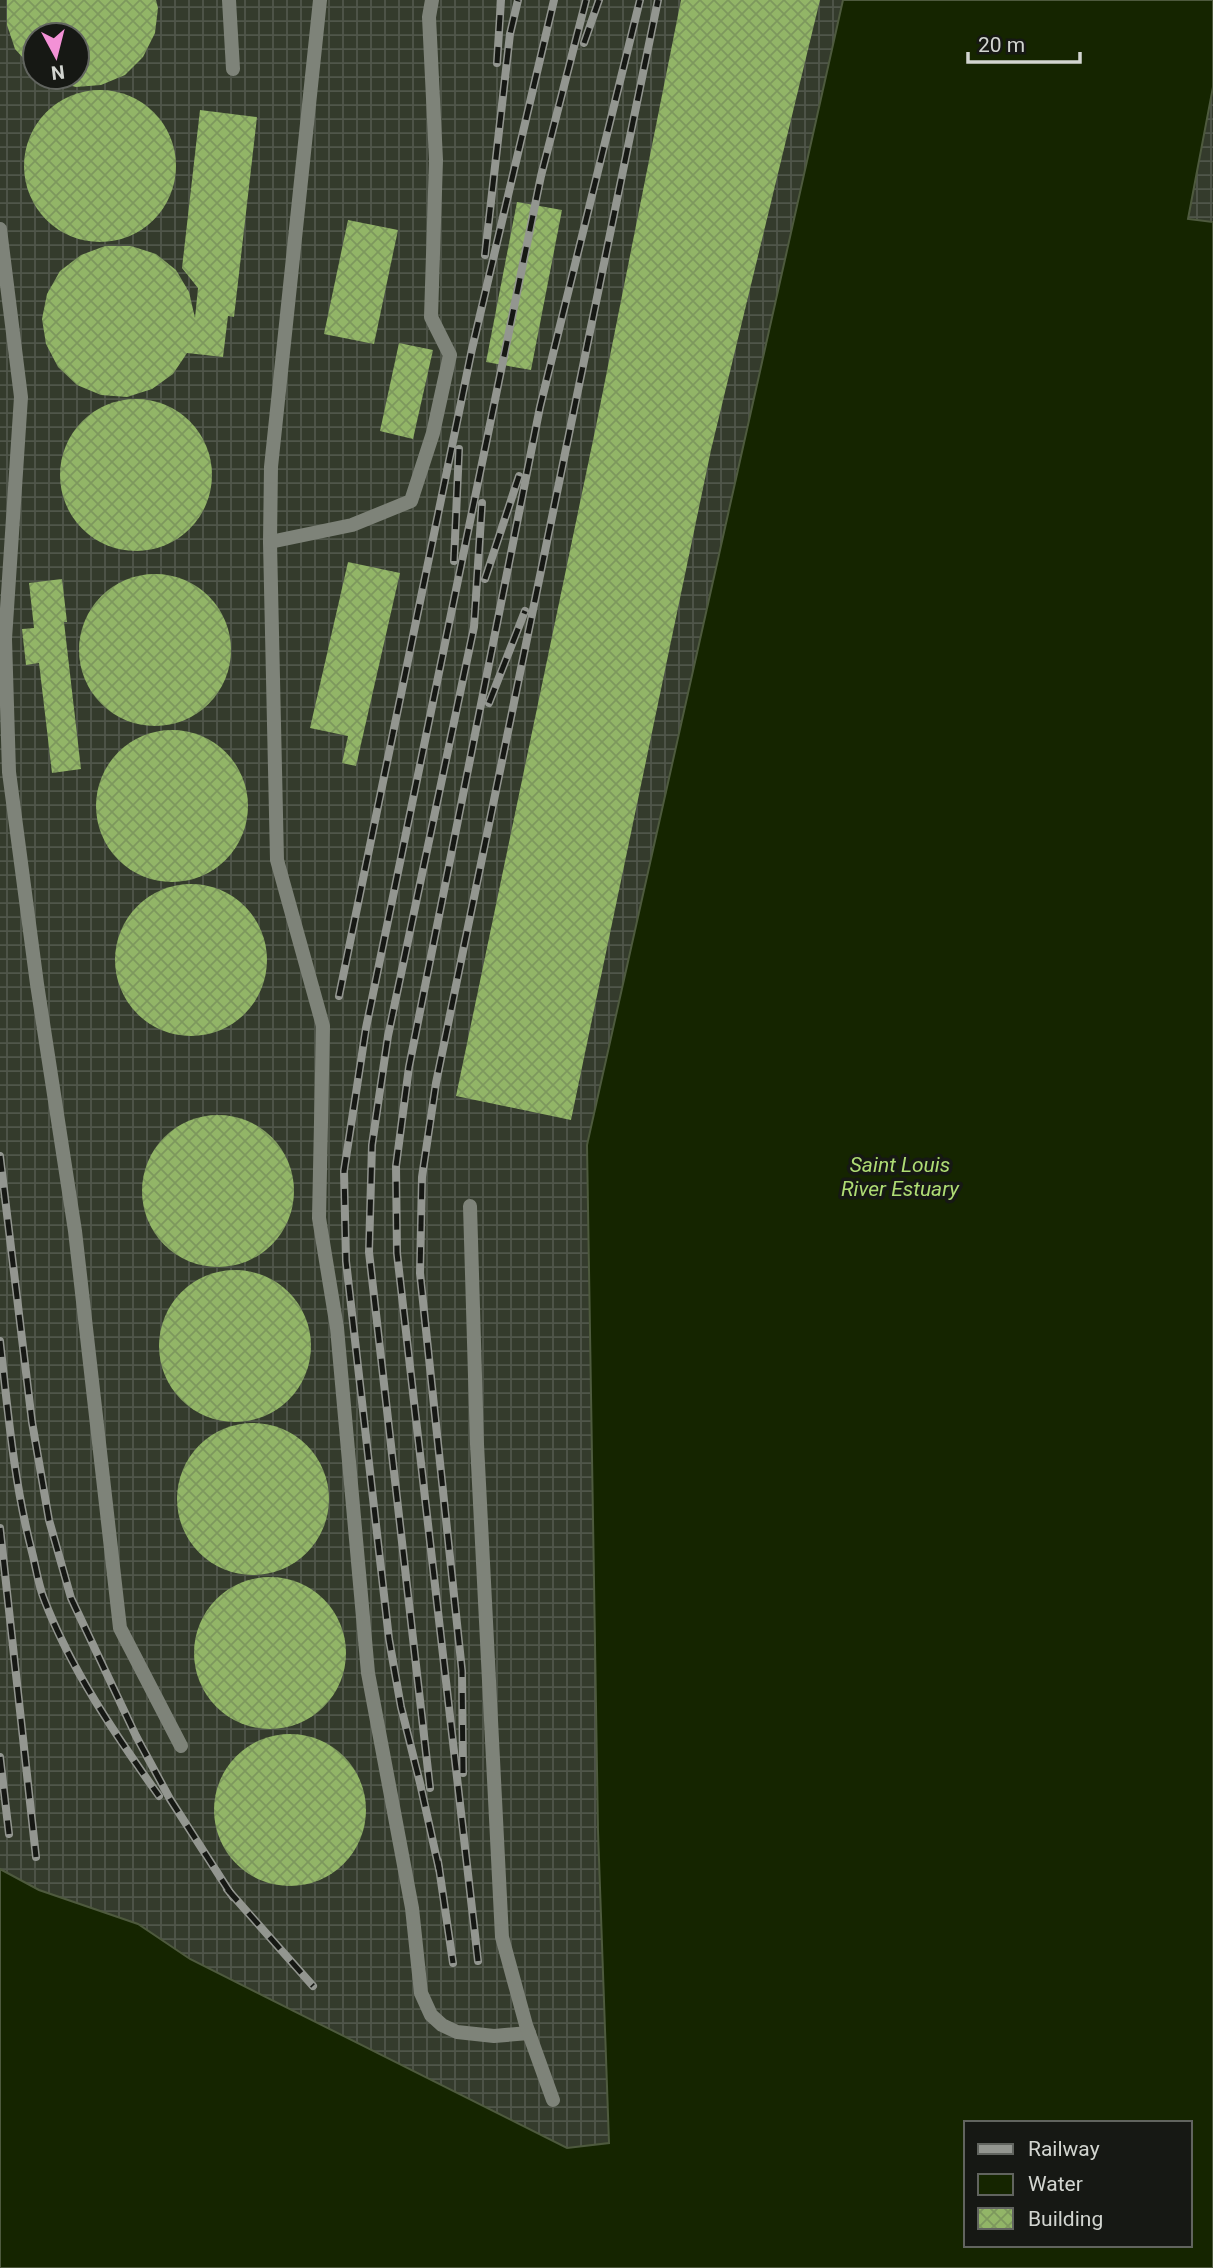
<svg xmlns="http://www.w3.org/2000/svg" width="1213" height="2268" font-family="Roboto,sans-serif">
	<style>
		.industrial { fill: url(#industrial-grid); fill-rule: evenodd }
		.water { fill: #152500; stroke: #4e5a3e; stroke-width: 2; fill-rule: evenodd }
		.building { fill: url(#building-cross-hatch) }
		.lines { fill: none; stroke-linecap: round; stroke-linejoin: round }
		.service { stroke: #7e8379; stroke-width: 14 }
		.rail-casing { stroke: #939690; stroke-width: 8 }
		.rail { stroke: #161814; stroke-width: 5; stroke-dasharray: 16; stroke-linecap: butt }
		.labels { text-anchor: middle; stroke-width: 7; stroke-linejoin: round; paint-order: stroke }
		.water-label { font-size: 21px; font-style: italic; fill: #aedc74; stroke: #161814 }
	</style>
	<defs>
		<pattern id="industrial-grid" width="8" height="8" patternUnits="userSpaceOnUse" patternTransform="scale(1.75)"><rect width="8" height="8" fill="#343b2c"/><path d="M0 4h8M4 0v8" fill="none" stroke="#50564a"/></pattern>
		<pattern id="building-cross-hatch" width="8" height="8" patternUnits="userSpaceOnUse" patternTransform="scale(1.75)"><rect width="8" height="8" fill="#92b567"/><path d="M0 0l8 8M0 8l8-8" fill="none" stroke="#7d985d"/></pattern>
	</defs>
	<rect width="100%" height="100%" fill="#2d3129"/>
	<!-- industrial -->
	<g class="industrial">
		<path d="M0,0H843L587,1145L609,2143L567,2148L190,1959L138,1924L39,1890L0,1869ZM35,35H77V77H35Z"/>
		<polygon points="1213,87 1213,222 1187,220 1201,149"/>
	</g>
	<!-- water -->
	<path class="water" d="M843,0H1213V87L1188,219L1213,222V2268H0V1869L39,1890L138,1924L190,1959L567,2148L609,2143L598,1831L587,1145ZM966,2123H1190V2245H966Z"/>
	<!-- building -->
	<g class="building">
		<polygon points="7,0 156,0 158,8 155,33 143,57 125,75 101,85 76,87 51,81 45,77 77,77 77,35 35,35 35,71 15,49 7,25"/>
		<polygon points="681,0 820,0 711,450 571,1120 456,1096 596,426"/>
		<circle cx="100" cy="166" r="76"/>
		<polygon points="200,110 257,117 234,317 228,316 223,357 187,353 173,374 152,389 127,397 101,395 77,385 58,367 46,344 42,319 47,294 60,271 81,255 105,246 131,246 156,254 176,270 189,292 195,318 198,288 182,268"/>
		<polygon points="517,202 562,210 531,370 486,362"/>
		<polygon points="348,220 398,230 374,344 324,334"/>
		<polygon points="399,343 433,350 413,439 380,431"/>
		<circle cx="136" cy="475" r="76"/>
		<polygon points="348,562 400,573 356,766 342,763 348,736 310,728"/>
		<circle cx="155" cy="650" r="76"/>
		<polygon points="62,579 67,622 64,622 81,769 52,773 39,663 26,665 22,629 34,628 29,583"/>
		<circle cx="172" cy="806" r="76"/>
		<circle cx="191" cy="960" r="76"/>
		<circle cx="218" cy="1191" r="76"/>
		<circle cx="235" cy="1346" r="76"/>
		<circle cx="253" cy="1499" r="76"/>
		<circle cx="270" cy="1653" r="76"/>
		<circle cx="290" cy="1810" r="76"/>
	</g>
	<g class="lines">
		<!-- service -->
		<g class="service">
			<polyline points="229,0 233,69"/>
			<polyline points="320,0 271,467 270,542 277,860 323,1026 319,1218 337,1328 368,1673 412,1908 421,1993 431,2015 442,2025 457,2032 494,2036 529,2033"/>
			<polyline points="0,229 21,397 5,639 9,772 37,984 75,1231 120,1628 181,1746"/>
			<polyline points="270,542 352,525 411,501 433,433 450,355 431,317 436,160 429,17 432,0"/>
			<polyline points="470,1206 477,1444 502,1937 526,2025 553,2100"/>
		</g>
		<!-- rail casing -->
		<g class="rail-casing">
			<g id="rail">
				<polyline points="584,43 599,0"/>
				<polyline points="497,63 501,0"/>
				<polyline points="485,255 510,34 518,0"/>
				<polyline points="454,561 459,449"/>
				<polyline points="485,579 519,476"/>
				<polyline points="489,703 525,611"/>
				<polyline points="339,996 472,349 554,0"/>
				<polyline points="0,1156 32,1422 49,1520 71,1598 136,1736 170,1799 233,1897"/>
				<path d="M0,1341C8,1412 14,1483 32,1552C36,1567 38,1584 44,1599C71,1670 115,1734 159,1796"/>
				<polyline points="0,1528 36,1857"/>
				<polyline points="0,1757 9,1834"/>
				<polyline points="463,1773 462,1671 420,1273 422,1177 436,1083 658,0"/>
				<polyline points="430,1788 369,1252 372,1145 388,1036 474,627 482,503"/>
				<polyline points="438,1861 453,1963"/>
				<polyline points="439,1869 420,1783 401,1707 389,1639 346,1261 344,1171 366,1028 541,176 586,0"/>
				<polyline points="227,1889 313,1986"/>
				<polyline points="478,1961 397,1253 396,1166 409,1067 540,407 640,0"/>
			</g>
		</g>
		<!-- rail -->
		<use href="#rail" class="rail"/>
	</g>
	<g class="labels">
		<!-- water labels -->
		<g class="water-label">
			<text x="900" y="1172">Saint Louis<tspan x="900" dy="24">River Estuary</tspan></text>
		</g>
	</g>
	<!-- legend -->
	<rect x="964" y="2121" width="228" height="126" fill="#161814" stroke="#61645f" stroke-width="2"/>
	<rect x="978" y="2144" width="35" height="10" fill="#939690" stroke="#61645f" stroke-width="2"/>
	<text x="1028" y="2156" font-size="21" fill="#d2d5d0">Railway</text>
	<rect x="978" y="2174" width="35" height="21" fill="#152500" stroke="#61645f" stroke-width="2"/>
	<text x="1028" y="2191" font-size="21" fill="#d2d5d0">Water</text>
	<rect x="978" y="2208" width="35" height="21" fill="url(#building-cross-hatch)" stroke="#61645f" stroke-width="2"/>
	<text x="1028" y="2226" font-size="21" fill="#d2d5d0">Building</text>
	<!-- north arrow -->
	<g transform="translate(56 56) rotate(173)"><circle r="33" fill="#161814" stroke="#61645f" stroke-width="2"/>
	<path d="M0-5L12 26L0 18L-12 26Z" fill="#f391d6"/>
	<text y="-10" font-size="19" font-weight="bold" text-anchor="middle" fill="#d2d5d0">N</text>
	</g>
	<!-- scale -->
	<path d="M968 52v10h112v-10" fill="none" stroke="#d2d5d0" stroke-width="3.5"/>
	<text x="978" y="52" font-size="21" fill="#d2d5d0" stroke="#161814" stroke-width="5" paint-order="stroke">20 m</text>
</svg>
